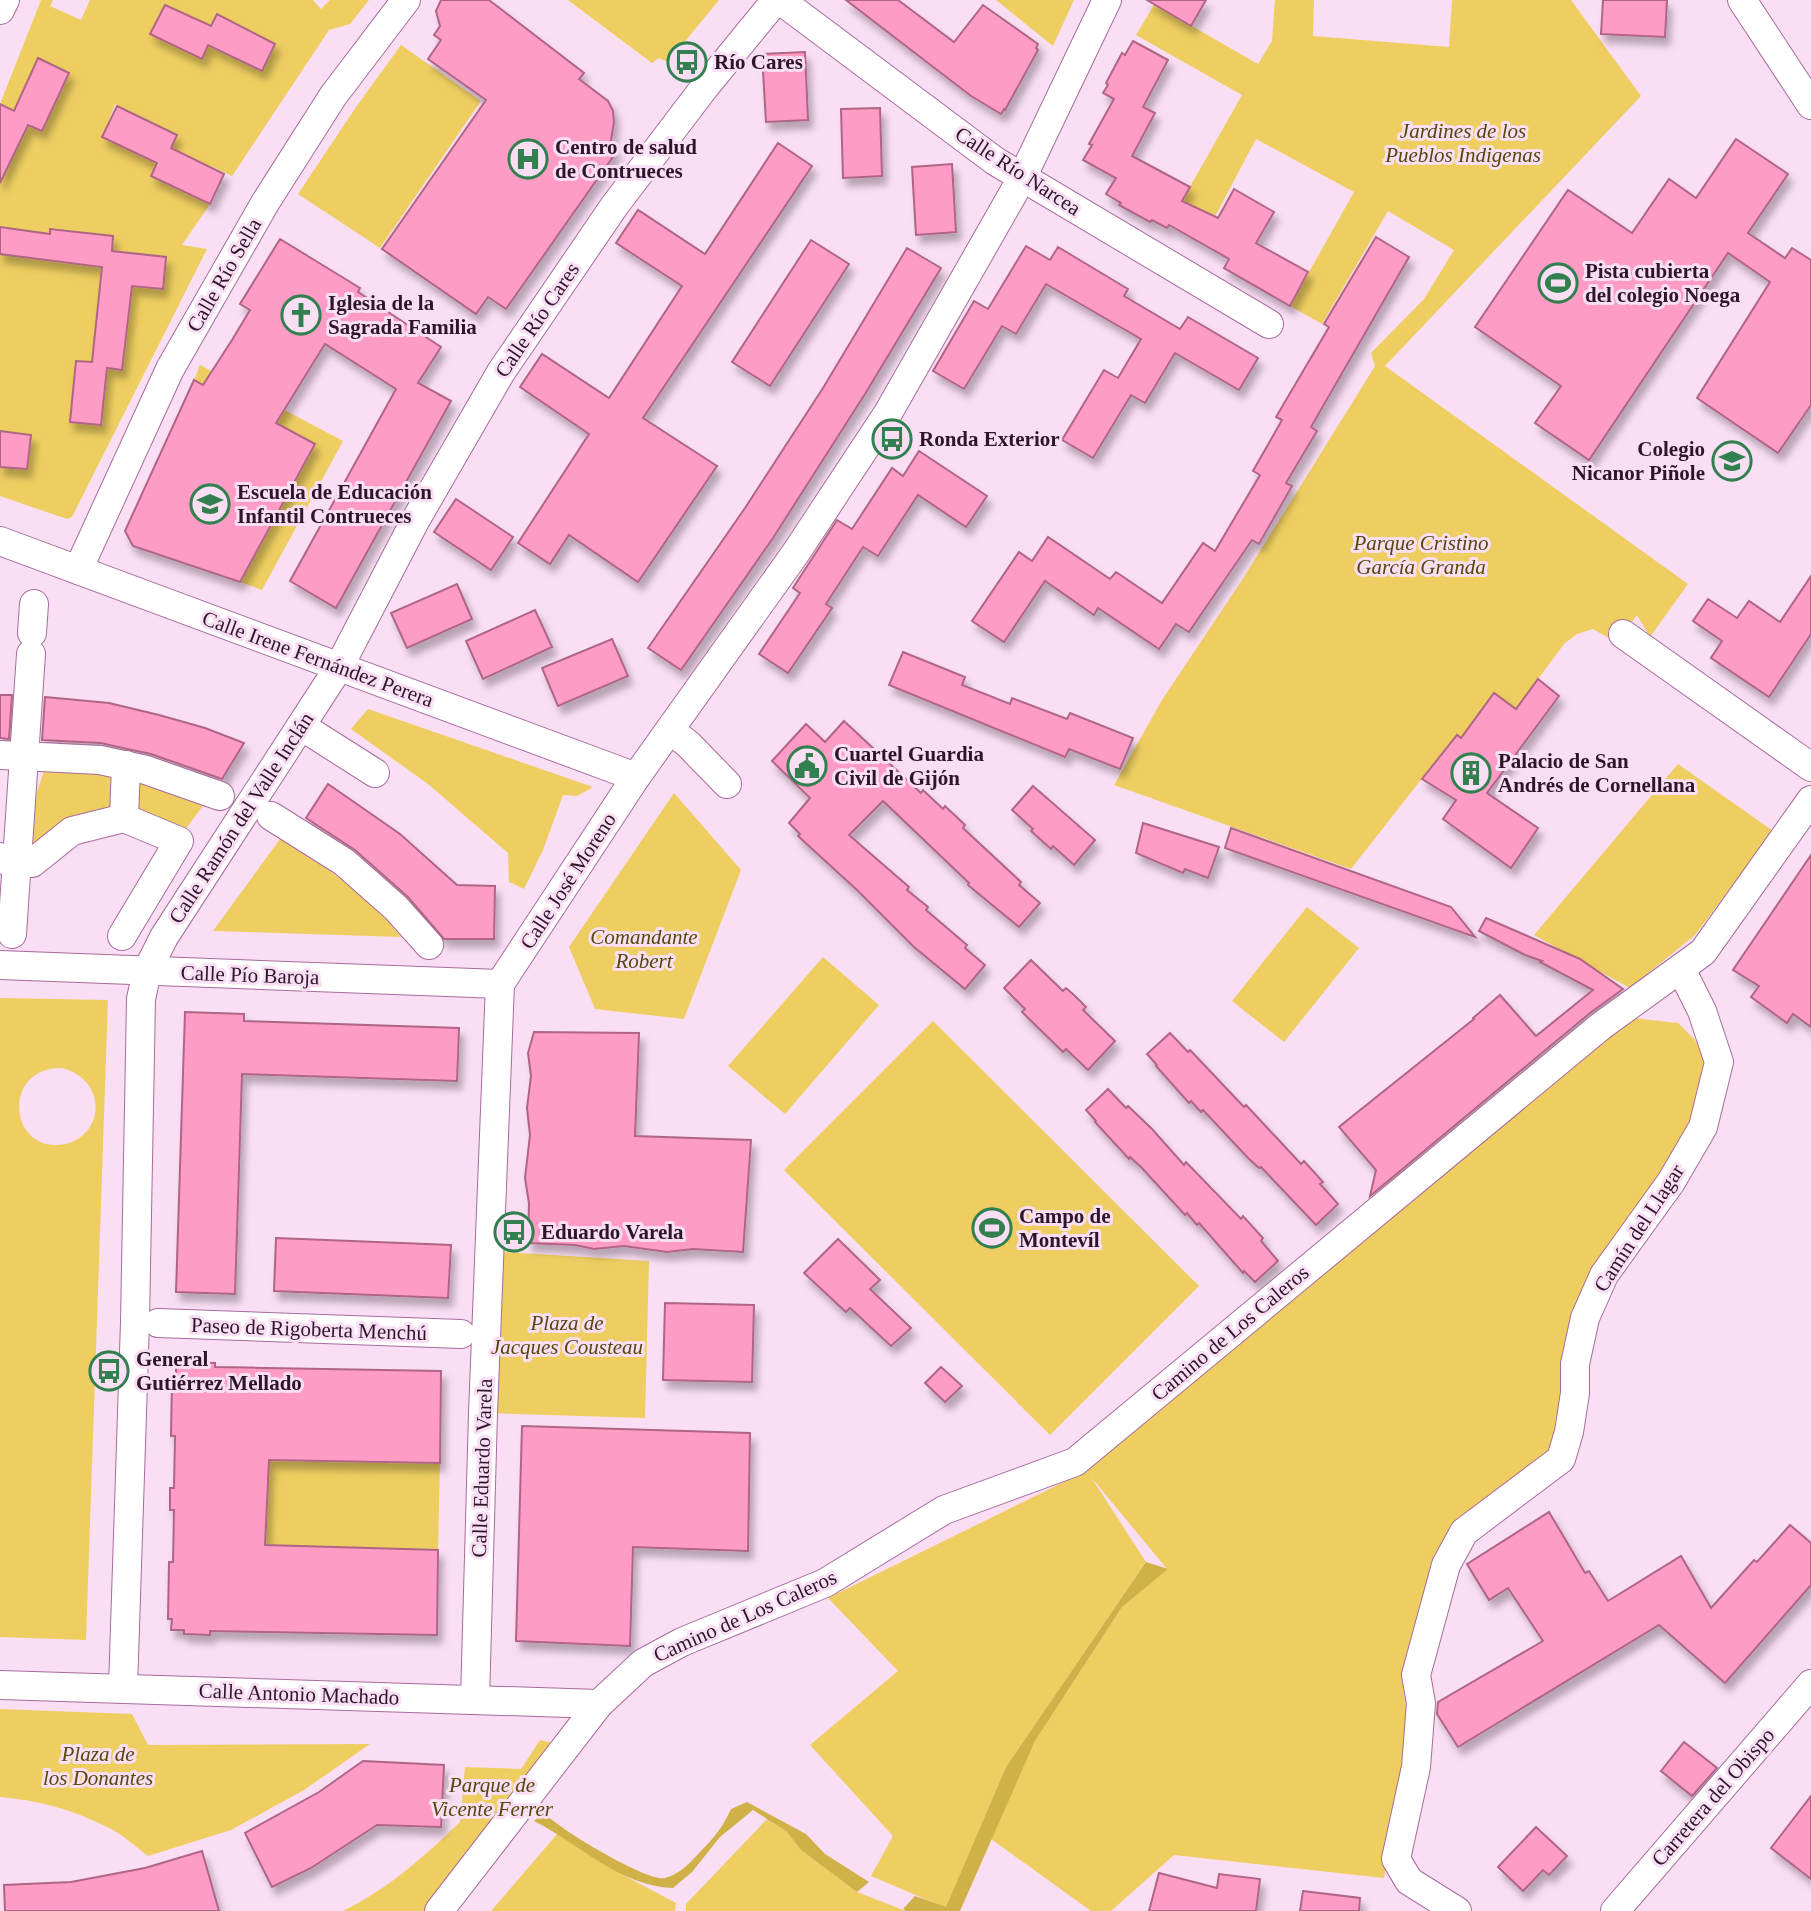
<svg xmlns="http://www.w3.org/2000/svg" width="1811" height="1911" font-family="'Times New Roman',serif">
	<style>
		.green { fill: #eece61; fill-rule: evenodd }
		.forest { fill: #cfb148 }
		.building { fill: #ff9cc6; stroke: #af6685; stroke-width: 2; filter: url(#shadow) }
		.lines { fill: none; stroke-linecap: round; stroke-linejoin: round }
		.minor-casing { stroke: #a76b9c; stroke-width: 30 }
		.minor { stroke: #fff; stroke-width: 28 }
		.labels { text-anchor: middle; stroke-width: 6; stroke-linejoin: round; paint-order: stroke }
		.poi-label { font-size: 21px; font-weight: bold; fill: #2e162a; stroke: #fadff4; text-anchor: start }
		.park-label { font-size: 21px; font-style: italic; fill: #56470c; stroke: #fadff4 }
		.street-label { font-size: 21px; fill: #2e162a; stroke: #fadff4 }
	</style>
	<defs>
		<filter id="shadow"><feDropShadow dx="4.5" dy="8" stdDeviation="3.5" flood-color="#0004"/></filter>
	</defs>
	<rect width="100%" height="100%" fill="#fadff4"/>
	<!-- green -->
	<g class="green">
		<path d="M41,0H53L50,6L81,20L90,0H313L321,9L330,0H369L350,24L329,30L232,176L171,148L176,134L115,104L103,137L157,163L151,176L210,204L182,245L207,249L72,517L67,519L0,496V254L20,230L0,227V178L2,179L28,125L42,131L38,59L14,111L0,104ZM166,5L211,26L217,15L275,44L262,71L208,45L202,59L150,34ZM50,230L112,251L166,257L163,289L100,282L102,267L47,261ZM129,309L122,369L107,368L101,425L70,422L76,361L92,362Z"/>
		<polygon points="568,0 719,0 668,62 659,58 652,63"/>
		<polygon points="996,0 1074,0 1053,46"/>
		<polygon points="1157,0 1164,10 1258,64 1272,41 1275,0 1314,0 1313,36 1449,47 1452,0 1571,0 1641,96 1385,366 1688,584 1650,637 1637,615 1617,643 1593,629 1577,634 1564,644 1516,709 1493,693 1461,738 1456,735 1351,869 1114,785 1162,700 1244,577 1375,366 1371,353 1424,299 1454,250 1388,211 1322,324 1290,306 1354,192 1256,139 1201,243 1170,222 1242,95 1136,35"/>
		<polygon points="401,45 481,101 380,248 298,194 356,107"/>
		<polygon points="200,365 343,441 262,590 240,582 314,444 194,380"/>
		<polygon points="368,709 593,787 577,796 563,795 543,850 524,889 509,882 508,853 428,784 351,729"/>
		<polygon points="1678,764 1773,831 1695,935 1630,988 1534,935"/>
		<polygon points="71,770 160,786 205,803 179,838 129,817 28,849 33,804 44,771"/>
		<polygon points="674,793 741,870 684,1019 595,1009 569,947"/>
		<path d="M280,839C324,865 370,896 401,937L213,931Z"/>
		<polygon points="1307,907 1359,948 1284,1042 1232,1001"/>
		<polygon points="823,957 879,1005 785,1114 728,1066"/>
		<path d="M0,998L108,1000L86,1640L0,1637ZM62,1068C87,1074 102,1097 93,1121C88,1133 77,1142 65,1144C9,1155 0,1067 62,1068Z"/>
		<polygon points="1633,1018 1678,1023 1695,1040 1706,1063 1687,1137 1619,1233 1553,1451 1456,1523 1411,1644 1403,1687 1410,1736 1384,1878 1174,1855 1111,1911 1091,1911 991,1839 1035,1741 1122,1607 1167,1569 1091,1477 1146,1562 1006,1767 946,1908 871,1876 893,1836 810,1745 898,1671 828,1598 1086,1471"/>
		<polygon points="933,1021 1199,1286 1050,1435 784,1170"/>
		<polygon points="490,1251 649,1261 645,1418 483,1413"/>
		<polygon points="269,1460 440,1463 438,1550 265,1545"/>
		<path d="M0,1709L132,1714L148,1745L370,1744L304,1790L231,1830L148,1856C135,1846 122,1834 107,1827C74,1810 37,1800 0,1797Z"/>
		<path d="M540,1740L566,1746L439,1911H343C388,1889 425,1856 460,1822L465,1767L521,1769Z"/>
		<polygon points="767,1819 786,1831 801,1850 857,1892 906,1911 686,1911 686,1904"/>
		<polygon points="558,1833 623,1875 676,1903 675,1911 491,1911"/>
	</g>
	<!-- forest -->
	<g class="forest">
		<polygon points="1146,1562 1168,1569 1122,1607 1035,1741 960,1911 906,1911 903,1909 915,1896 946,1907 1006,1767"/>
		<path d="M747,1802L806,1834L825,1854L869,1882L857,1892L801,1850L786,1831L753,1810L720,1837L692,1872L673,1888C619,1886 580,1844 534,1821L542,1814C553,1819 559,1826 569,1832C583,1842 650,1882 665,1878C680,1874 690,1863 699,1853C713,1839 723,1827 731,1809Z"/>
	</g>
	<!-- building -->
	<g class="building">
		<polygon points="441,0 489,0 584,73 579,79 608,101 613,111 614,122 610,146 617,151 506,309 488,297 476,314 382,249 486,100 428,59 441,40 434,35 440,26 436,11"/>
		<polygon points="846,0 898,0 954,42 983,5 1038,44 1036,48 1038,50 1005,110 1004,109 1001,114 971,96"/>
		<polygon points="1147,0 1206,0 1191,26"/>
		<polygon points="1603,0 1667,0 1665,37 1601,34"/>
		<polygon points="165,5 211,26 217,14 275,44 262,71 208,45 202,59 150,34"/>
		<polygon points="1133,41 1168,60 1143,107 1155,113 1132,156 1190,187 1182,201 1218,218 1234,189 1274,212 1256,243 1308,272 1290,306 1224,268 1229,259 1169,225 1167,228 1152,220 1150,222 1119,205 1121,203 1106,194 1116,178 1083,160 1092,145 1089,144 1114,99 1103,93 1108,85 1106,83 1122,53 1125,55"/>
		<polygon points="805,52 808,120 766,122 762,54"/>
		<polygon points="38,58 69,73 42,131 28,125 0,183 0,104 14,111"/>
		<polygon points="117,106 177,135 171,148 224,174 210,204 151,176 157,163 102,137"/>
		<polygon points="880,108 882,176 843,178 841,109"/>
		<polygon points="1736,139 1788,174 1748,233 1785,258 1792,248 1811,260 1811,405 1778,453 1697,398 1770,282 1728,253 1589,460 1535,423 1561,386 1475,327 1568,190 1632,233 1669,179 1696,198"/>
		<polygon points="778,143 812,166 643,418 717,466 638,582 569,535 550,564 518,543 589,434 520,387 542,354 609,398 682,286 616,243 638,210 705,254"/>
		<polygon points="952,164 956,232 916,235 912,167"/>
		<polygon points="0,227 50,234 50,229 113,236 112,251 166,257 163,289 132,286 122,370 107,368 101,425 70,422 76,361 92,362 102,267 0,254"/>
		<polygon points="1376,237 1409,257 1311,427 1317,431 1286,483 1292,486 1259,544 1252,540 1189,632 1176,624 1159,649 1098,608 1094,615 1045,581 1004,642 972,621 1019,552 1032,561 1048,537 1110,579 1116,572 1162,603 1203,543 1215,551 1260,475 1253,471 1282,420 1276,417 1329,327 1324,324"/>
		<polygon points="280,239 360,288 358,292 441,347 418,383 451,401 336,608 290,581 396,389 325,344 276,423 315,444 240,582 133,546 125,531 194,380 203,385 232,340 250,310 240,304"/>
		<polygon points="811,240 849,264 770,386 732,362"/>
		<polygon points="1026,246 1050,260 1058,247 1128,289 1124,296 1180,329 1188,317 1258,358 1239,390 1175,353 1145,403 1131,395 1093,458 1062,440 1104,370 1118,378 1141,339 1046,284 1016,334 1002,326 964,389 933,371 974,301 988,309"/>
		<polygon points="907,248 941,268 865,394 773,538 681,670 648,648 745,508 823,388"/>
		<polygon points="0,431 31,435 27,469 0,467"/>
		<polygon points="919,451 987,496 966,527 918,495 878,556 863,547 826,604 832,608 788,673 759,654 800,593 793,588 837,520 852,529 892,468 903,476"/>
		<polygon points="456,499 513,537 491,570 434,532"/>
		<polygon points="1811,576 1811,634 1769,697 1711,658 1722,641 1693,621 1708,599 1737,618 1749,601 1780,622"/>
		<polygon points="457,584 472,619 407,648 391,613"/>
		<polygon points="535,610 552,647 483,679 466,641"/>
		<polygon points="612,639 628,676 558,706 542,668"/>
		<polygon points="903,652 965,677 962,685 1010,704 1012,698 1067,719 1070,713 1133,738 1120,769 1069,749 1065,757 889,685"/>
		<polygon points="1538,679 1559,696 1487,793 1538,828 1511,868 1443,819 1456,800 1422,779 1457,735 1461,738 1494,693 1516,709"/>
		<polygon points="0,695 12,695 9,739 0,738"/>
		<polygon points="45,697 109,703 159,715 205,728 244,743 222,779 151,754 127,749 101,743 42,740"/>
		<polygon points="844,721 921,793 923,790 943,809 945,806 965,825 963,828 1021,882 1019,885 1040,903 1019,927 968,885 969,883 883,801 849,835 909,887 907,890 928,907 926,910 967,945 965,948 985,965 965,989 914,947 857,890 798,836 800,834 789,823 810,798 772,761 806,724 825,742"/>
		<polygon points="328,784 400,834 457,885 495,886 494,939 444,939 408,897 355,850 306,818"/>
		<polygon points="1033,786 1095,840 1074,865 1053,846 1051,849 1031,831 1033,829 1012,810"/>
		<polygon points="1143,823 1219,847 1208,878 1185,869 1183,873 1136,853"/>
		<polygon points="1231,828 1451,907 1475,937 1225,848"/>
		<polygon points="1811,855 1811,1027 1793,1014 1787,1023 1751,997 1759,986 1733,970"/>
		<polygon points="1486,918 1580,959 1623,989 1590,1013 1370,1196 1376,1170 1339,1127 1474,1019 1473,1018 1500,995 1536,1036 1593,990 1540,962 1542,961 1525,955 1479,931"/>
		<polygon points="1031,960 1063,991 1066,988 1074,995 1086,1007 1083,1010 1115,1041 1088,1070 1066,1049 1063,1052 1022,1012 1025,1009 1004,988"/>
		<polygon points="185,1012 244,1014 244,1021 459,1028 457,1081 242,1074 235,1294 176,1292"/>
		<polygon points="534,1032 639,1033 635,1136 751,1140 743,1252 693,1249 667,1252 624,1246 594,1249 575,1245 528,1243 529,1203 525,1178 530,1135 527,1108 531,1076 528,1053"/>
		<polygon points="1170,1033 1188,1052 1190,1050 1244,1107 1246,1105 1301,1164 1304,1161 1323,1182 1320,1184 1338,1204 1316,1225 1261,1167 1259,1168 1248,1158 1203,1110 1201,1112 1191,1101 1189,1103 1156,1066 1157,1065 1147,1054"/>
		<polygon points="1108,1089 1126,1108 1128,1106 1152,1129 1184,1165 1186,1162 1241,1219 1243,1216 1263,1238 1261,1241 1278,1261 1255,1282 1244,1271 1243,1273 1199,1223 1197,1225 1187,1213 1185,1215 1141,1167 1130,1157 1129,1159 1095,1122 1096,1121 1086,1110"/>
		<polygon points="276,1238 451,1245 448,1298 274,1291"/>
		<polygon points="838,1239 880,1280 870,1289 911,1328 891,1346 850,1308 846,1312 804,1273"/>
		<polygon points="665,1303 754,1305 752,1382 663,1380"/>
		<polygon points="189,1362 215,1363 215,1367 441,1371 440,1463 269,1460 265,1545 438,1550 437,1635 210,1631 210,1635 184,1634 184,1630 171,1630 172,1619 168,1619 169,1562 173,1562 174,1510 170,1510 170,1488 174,1488 175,1436 171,1436 172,1379 176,1379 176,1365 189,1365"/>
		<polygon points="941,1367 962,1386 945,1402 925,1383"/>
		<polygon points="522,1426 750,1433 748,1551 633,1547 630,1646 516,1641"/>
		<polygon points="1549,1512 1585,1573 1589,1571 1608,1601 1681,1556 1711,1608 1754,1560 1757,1562 1790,1525 1811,1543 1811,1585 1725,1683 1659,1625 1458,1747 1437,1714 1438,1702 1543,1641 1508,1588 1489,1600 1467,1564"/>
		<polygon points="1684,1742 1717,1768 1692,1796 1661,1771"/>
		<polygon points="363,1761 444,1765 441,1827 377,1825 311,1868 272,1887 245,1833 319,1792"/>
		<polygon points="1811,1796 1811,1879 1771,1848"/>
		<polygon points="1536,1827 1567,1856 1549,1875 1543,1870 1523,1891 1498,1867"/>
		<polygon points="202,1851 219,1911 5,1911 4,1885 71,1882 145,1868"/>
		<polygon points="1159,1873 1217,1888 1219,1874 1260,1879 1256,1911 1149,1911"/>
		<polygon points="1303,1891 1360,1898 1359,1911 1300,1911"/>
	</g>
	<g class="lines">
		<!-- minor casing -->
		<g class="minor-casing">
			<g id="minor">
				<polyline points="780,0 995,161 1269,324"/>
				<polyline points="1742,0 1811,105"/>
				<polyline points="0,10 5,0"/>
				<polyline points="0,541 636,777"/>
				<polyline points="78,570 170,369 265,203 333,96 406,0"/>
				<polyline points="32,633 34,604"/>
				<polyline points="1623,634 1811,767"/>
				<polyline points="301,726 375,773"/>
				<polyline points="670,730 688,744 727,784"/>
				<polyline points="0,755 100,760 146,770 220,796"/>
				<polyline points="271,816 344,862 396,908 429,945"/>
				<polyline points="124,818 126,765"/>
				<polyline points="0,857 4,860 32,863 72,831 124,818 179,841 122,936"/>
				<polyline points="12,934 31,654"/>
				<polyline points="0,965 500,984"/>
				<polyline points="500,984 636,777 795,554 888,413 1022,178 1107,0"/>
				<polyline points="158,1323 461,1334"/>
				<polyline points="0,1685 599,1704"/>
				<polyline points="123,1688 135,1322 141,999 147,971 164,937 339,667 415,521 501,372 615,205 704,88 776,0"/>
				<polyline points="475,1700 483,1413 500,984"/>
				<polyline points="439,1911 599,1704 643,1663 682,1642 825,1583 944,1510 1075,1462 1601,1026 1703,952 1811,800"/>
				<polyline points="1457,1911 1409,1881 1396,1859 1416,1767 1421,1703 1416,1675 1446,1565 1464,1532 1561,1459 1569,1432 1575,1393 1575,1364 1585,1318 1604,1275 1671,1182 1703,1127 1719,1062 1702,1011 1681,969"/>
				<polyline points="1615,1911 1811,1684"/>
			</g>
		</g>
		<!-- minor -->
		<use href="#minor" class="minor"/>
	</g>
	<!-- icons -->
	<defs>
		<g id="bus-ring" transform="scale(2.0125)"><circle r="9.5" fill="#fadff4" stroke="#328050" stroke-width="1.5"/><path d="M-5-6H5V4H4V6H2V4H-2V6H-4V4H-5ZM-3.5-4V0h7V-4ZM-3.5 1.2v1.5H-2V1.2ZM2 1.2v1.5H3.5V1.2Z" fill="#328050"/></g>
		<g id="hospital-ring" transform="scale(2.0125)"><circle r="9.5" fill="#fadff4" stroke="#328050" stroke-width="1.5"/><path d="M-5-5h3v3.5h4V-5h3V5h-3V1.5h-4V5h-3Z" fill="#328050"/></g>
		<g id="stadium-ring" transform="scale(2.0125)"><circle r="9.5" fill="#fadff4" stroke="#328050" stroke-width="1.5"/><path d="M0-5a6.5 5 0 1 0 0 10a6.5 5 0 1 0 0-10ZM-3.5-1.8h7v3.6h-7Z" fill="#328050"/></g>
		<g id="church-ring" transform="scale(2.0125)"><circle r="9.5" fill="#fadff4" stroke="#328050" stroke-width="1.5"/><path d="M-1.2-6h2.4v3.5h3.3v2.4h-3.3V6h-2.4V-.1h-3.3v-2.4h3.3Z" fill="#328050"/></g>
		<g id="school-ring" transform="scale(2.0125)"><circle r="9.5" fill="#fadff4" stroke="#328050" stroke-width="1.5"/><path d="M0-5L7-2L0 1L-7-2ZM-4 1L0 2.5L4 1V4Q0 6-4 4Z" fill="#328050"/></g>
		<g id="civic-ring" transform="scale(2.0125)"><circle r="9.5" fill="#fadff4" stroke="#328050" stroke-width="1.5"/><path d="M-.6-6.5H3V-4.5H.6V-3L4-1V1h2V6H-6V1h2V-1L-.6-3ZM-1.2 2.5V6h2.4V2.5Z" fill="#328050"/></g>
		<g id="building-ring" transform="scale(2.0125)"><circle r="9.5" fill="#fadff4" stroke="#328050" stroke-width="1.5"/><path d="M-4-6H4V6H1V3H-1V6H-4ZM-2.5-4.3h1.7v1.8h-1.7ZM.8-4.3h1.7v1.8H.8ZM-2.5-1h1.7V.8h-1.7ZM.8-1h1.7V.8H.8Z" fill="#328050"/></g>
	</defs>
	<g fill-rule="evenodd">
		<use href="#bus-ring" x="687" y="62"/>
		<use href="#hospital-ring" x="528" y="159"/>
		<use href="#stadium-ring" x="1558" y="283"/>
		<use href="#church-ring" x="301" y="315"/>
		<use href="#bus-ring" x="892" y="439"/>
		<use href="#school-ring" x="1732" y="461"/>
		<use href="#school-ring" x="210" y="504"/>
		<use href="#civic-ring" x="807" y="766"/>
		<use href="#building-ring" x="1471" y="773"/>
		<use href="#stadium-ring" x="992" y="1228"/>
		<use href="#bus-ring" x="514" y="1232"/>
		<use href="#bus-ring" x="109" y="1371"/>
	</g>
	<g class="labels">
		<!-- poi labels -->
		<g class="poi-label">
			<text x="714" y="69">Río Cares</text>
			<text x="555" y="154">Centro de salud<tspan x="555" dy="24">de Contrueces</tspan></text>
			<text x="1585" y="278">Pista cubierta<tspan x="1585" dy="24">del colegio Noega</tspan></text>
			<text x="328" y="310">Iglesia de la<tspan x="328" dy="24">Sagrada Familia</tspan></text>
			<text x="919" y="446">Ronda Exterior</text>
			<text x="1705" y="456" text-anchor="end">Colegio<tspan x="1705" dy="24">Nicanor Piñole</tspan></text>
			<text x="237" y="499">Escuela de Educación<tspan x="237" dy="24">Infantil Contrueces</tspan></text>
			<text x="834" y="761">Cuartel Guardia<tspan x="834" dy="24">Civil de Gijón</tspan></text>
			<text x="1498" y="768">Palacio de San<tspan x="1498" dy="24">Andrés de Cornellana</tspan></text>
			<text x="1019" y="1223">Campo de<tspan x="1019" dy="24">Montevíl</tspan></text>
			<text x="541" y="1239">Eduardo Varela</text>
			<text x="136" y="1366">General<tspan x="136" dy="24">Gutiérrez Mellado</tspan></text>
		</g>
		<!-- park labels -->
		<g class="park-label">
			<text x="1463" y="138">Jardines de los<tspan x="1463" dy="24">Pueblos Indigenas</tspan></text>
			<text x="1421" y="550">Parque Cristino<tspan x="1421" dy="24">García Granda</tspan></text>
			<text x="644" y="944">Comandante<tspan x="644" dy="24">Robert</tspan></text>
			<text x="567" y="1330">Plaza de<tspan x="567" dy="24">Jacques Cousteau</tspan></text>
			<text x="98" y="1761">Plaza de<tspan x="98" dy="24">los Donantes</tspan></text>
			<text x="492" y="1792">Parque de<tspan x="492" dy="24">Vicente Ferrer</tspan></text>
		</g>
		<!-- street labels -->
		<g class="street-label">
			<text transform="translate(1018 171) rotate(33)" y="7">Calle Río Narcea</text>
			<text transform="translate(224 275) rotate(-60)" y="7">Calle Río Sella</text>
			<text transform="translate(537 320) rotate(-56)" y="7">Calle Río Cares</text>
			<text transform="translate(318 659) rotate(20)" y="7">Calle Irene Fernández Perera</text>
			<text transform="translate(241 818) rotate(-57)" y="7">Calle Ramón del Valle Inclán</text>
			<text transform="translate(568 881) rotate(-57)" y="7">Calle José Moreno</text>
			<text transform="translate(250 975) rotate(2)" y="7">Calle Pío Baroja</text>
			<text transform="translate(1639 1228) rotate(-57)" y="7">Camín del Llagar</text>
			<text transform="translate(309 1329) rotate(2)" y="7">Paseo de Rigoberta Menchú</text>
			<text transform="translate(1230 1333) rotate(-40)" y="7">Camino de Los Caleros</text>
			<text transform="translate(482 1468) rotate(-88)" y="7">Calle Eduardo Varela</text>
			<text transform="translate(745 1616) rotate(-24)" y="7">Camino de Los Caleros</text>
			<text transform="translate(299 1694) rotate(2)" y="7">Calle Antonio Machado</text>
			<text transform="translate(1713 1797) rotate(-49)" y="7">Carretera del Obispo</text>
		</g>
	</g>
</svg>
